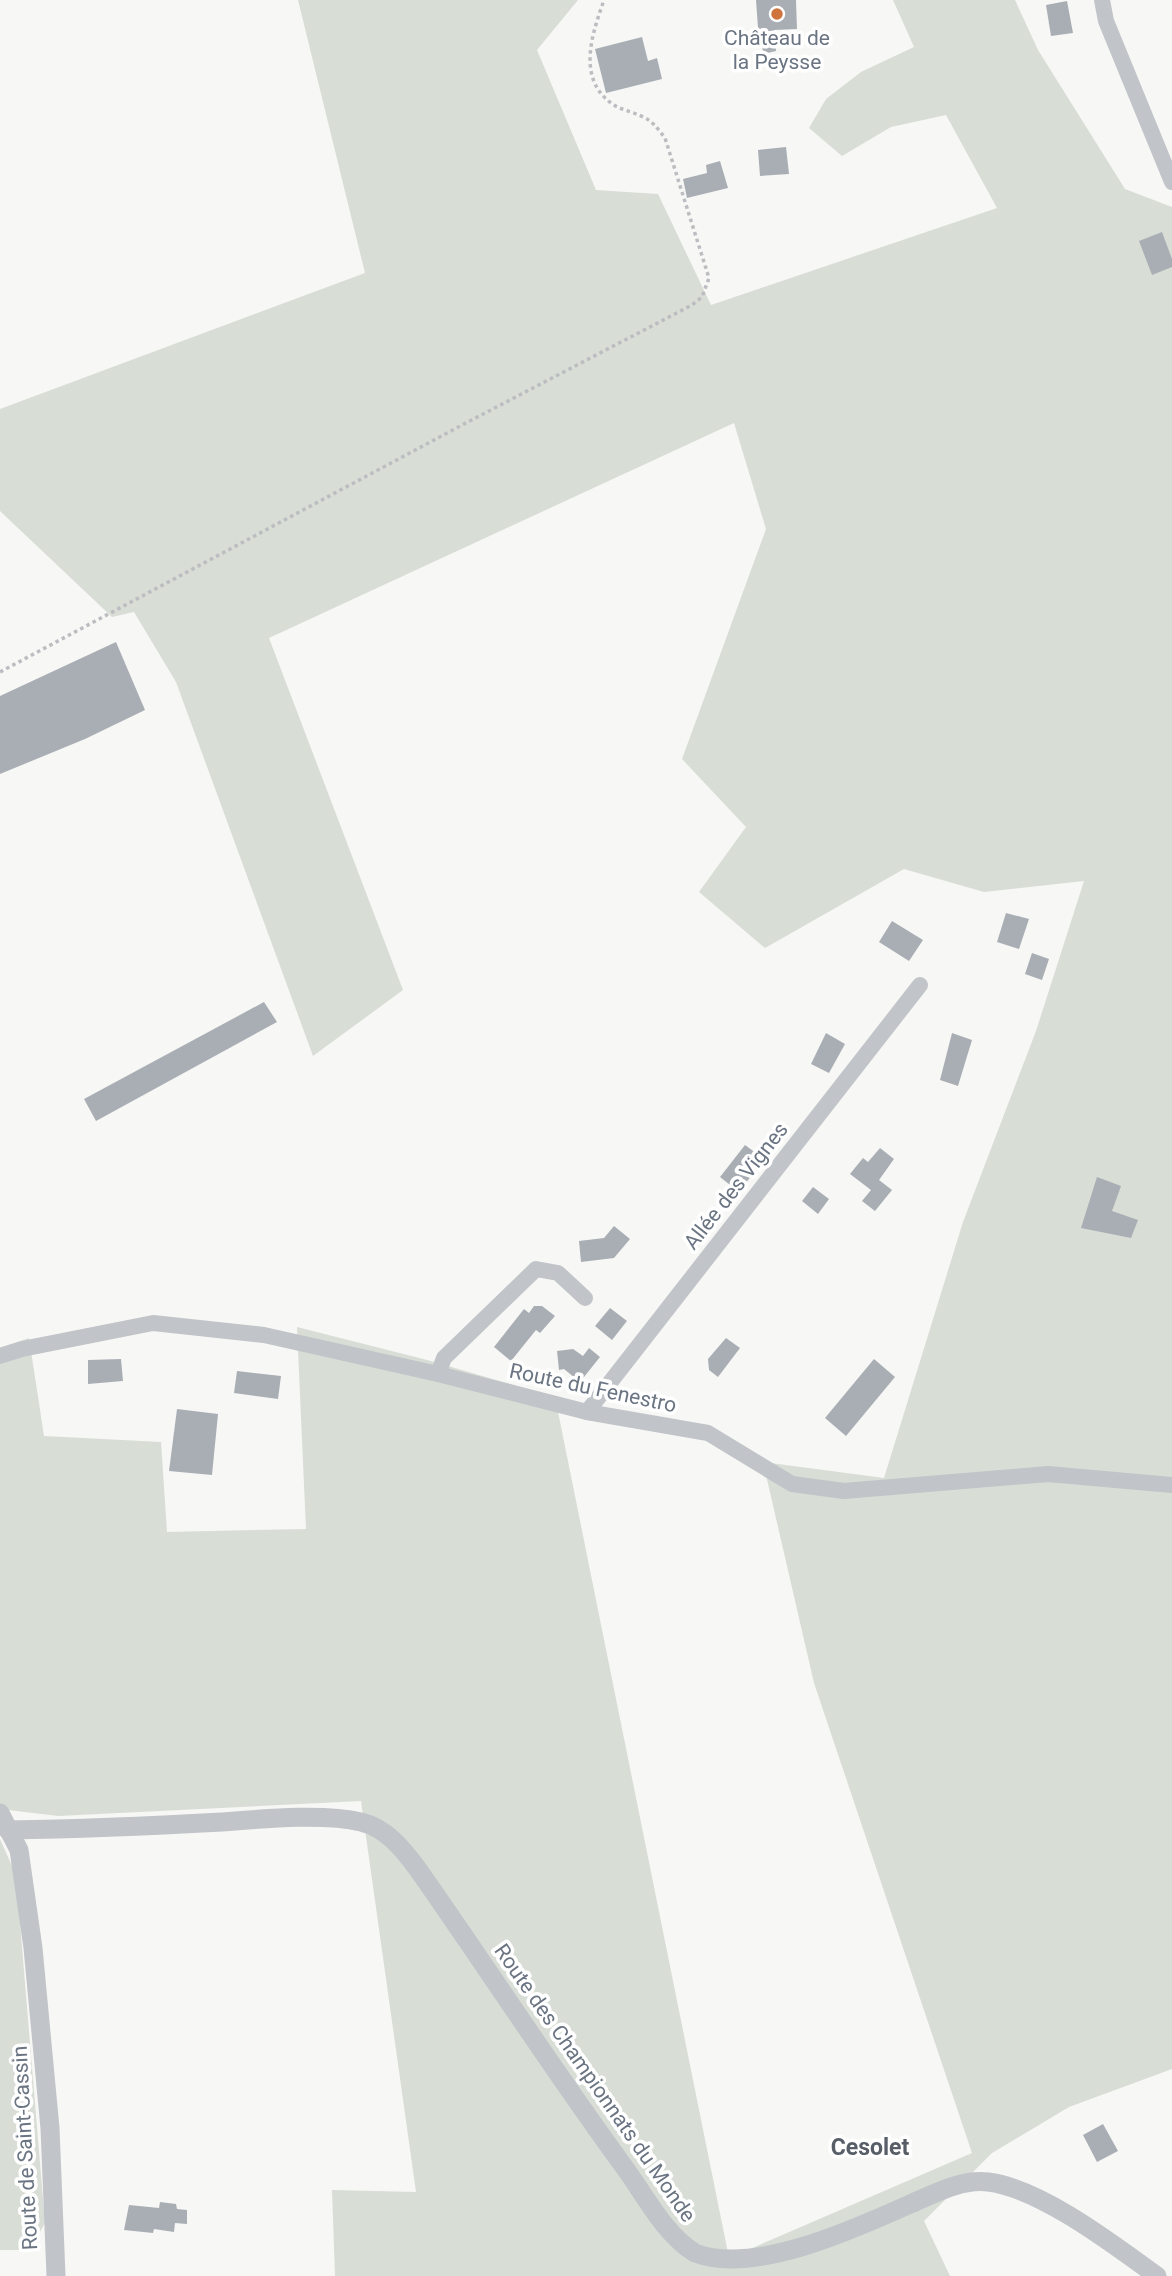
<svg xmlns="http://www.w3.org/2000/svg" width="1172" height="2276" font-family="Roboto,sans-serif">
	<style>
		.green { fill: #d8ddd6 }
		.building { fill: #a9aeb4 }
		.lines { fill: none; stroke-linecap: round; stroke-linejoin: round }
		.path { stroke: #bbbdc0; stroke-width: 3.5; stroke-dasharray: 3.5 3.5; stroke-linecap: butt }
		.minor { stroke: #c1c4c8; stroke-width: 16 }
		.tertiary { stroke: #c1c4c8; stroke-width: 19 }
		.poi-dot { fill: #cf743c; stroke: #fff; stroke-width: 2.5 }
		.labels { text-anchor: middle; stroke-width: 7; stroke-linejoin: round; paint-order: stroke }
		.poi-label { font-size: 21px; fill: #6a7482; stroke: #fff }
		.street-label { font-size: 21px; fill: #6a7482; stroke: #fff }
		.neighbourhood-label { font-size: 23px; font-weight: bold; fill: #575e68; stroke: #fff }
	</style>
	<rect width="100%" height="100%" fill="#f7f7f5"/>
	<!-- green -->
	<g class="green">
		<polygon points="298,0 578,0 537,50 596,190 658,194 711,305 997,208 946,115 891,127 842,156 809,128 826,99 861,72 914,47 893,0 1015,0 1038,50 1125,189 1172,207 1172,2069 1069,2107 992,2153 924,2221 950,2276 335,2276 332,2190 416,2192 361,1801 58,1816 0,1809 0,1348 29,1338 44,1436 161,1442 167,1532 306,1529 297,1327 431,1361 555,1397 729,2258 972,2153 814,1683 763,1462 884,1478 963,1222 1036,1031 1084,881 984,892 904,869 765,948 699,892 746,827 682,759 766,529 734,423 269,638 403,990 313,1056 176,682 134,612 112,617 0,511 0,409 365,273"/>
		<polygon points="0,1839 16,1875 45,2223 30,2250 0,2250"/>
	</g>
	<!-- building -->
	<g class="building">
		<polygon points="756,0 796,0 797,29 774,30 776,51 763,54 762,42 759,42"/>
		<polygon points="1067,1 1073,33 1051,36 1046,5"/>
		<polygon points="642,37 648,61 657,58 662,79 606,93 595,49"/>
		<polygon points="786,147 789,174 760,176 758,150"/>
		<polygon points="720,161 728,188 687,198 683,179 707,173 706,165"/>
		<polygon points="1162,232 1172,259 1172,267 1152,275 1139,241"/>
		<polygon points="116,642 145,710 85,739 0,774 0,696"/>
		<polygon points="1006,913 1029,919 1019,949 997,942"/>
		<polygon points="892,921 923,940 909,961 879,942"/>
		<polygon points="1032,953 1049,959 1042,980 1025,974"/>
		<polygon points="264,1002 277,1022 96,1121 84,1099"/>
		<polygon points="826,1033 845,1044 829,1073 811,1064"/>
		<polygon points="952,1033 972,1040 958,1086 940,1080"/>
		<polygon points="745,1145 764,1159 739,1192 720,1177"/>
		<polygon points="880,1148 894,1159 879,1180 892,1190 875,1211 862,1201 871,1190 850,1174 863,1158 868,1162"/>
		<polygon points="1097,1177 1121,1186 1112,1211 1138,1220 1131,1238 1081,1228"/>
		<polygon points="813,1187 829,1199 818,1214 802,1201"/>
		<polygon points="614,1226 630,1239 614,1258 581,1262 579,1241 604,1238"/>
		<polygon points="534,1306 542,1306 555,1316 540,1333 536,1330 511,1361 494,1347 524,1309 529,1313"/>
		<polygon points="610,1308 627,1321 612,1340 595,1326"/>
		<polygon points="726,1338 740,1348 718,1377 709,1370 708,1359"/>
		<polygon points="589,1348 600,1357 580,1382 564,1369 559,1370 557,1351 573,1349 583,1356"/>
		<polygon points="121,1359 123,1381 88,1384 88,1360"/>
		<polygon points="874,1359 895,1377 846,1436 825,1418"/>
		<polygon points="237,1371 281,1376 278,1399 234,1393"/>
		<polygon points="177,1409 218,1414 212,1475 169,1471"/>
		<polygon points="1103,2124 1118,2151 1097,2162 1083,2135"/>
		<polygon points="160,2202 176,2204 177,2209 187,2210 187,2224 175,2223 174,2232 154,2229 153,2233 124,2230 129,2205 159,2208"/>
	</g>
	<g class="lines">
		<!-- path -->
		<path class="path" d="M0,672L464,424L692,305L702,297L709,278L665,138C658,129 652,120 641,116C631,111 620,110 611,103C576,77 593,32 604,0"/>
		<!-- minor -->
		<g class="minor">
			<polyline points="1102,0 1106,21 1172,182"/>
			<polyline points="0,1356 22,1349 153,1323 264,1335 438,1374 587,1412 708,1433 792,1484 844,1491 1048,1474 1172,1485"/>
			<polyline points="438,1374 444,1358 536,1269 558,1273 585,1298"/>
			<polyline points="587,1412 920,985"/>
		</g>
		<!-- tertiary -->
		<g class="tertiary">
			<polyline points="0,1813 19,1850 33,1948 50,2128 56,2276"/>
			<path d="M8,1830C80,1829 151,1826 222,1822C261,1819 323,1813 361,1822C386,1828 402,1848 417,1868C486,1966 551,2067 622,2164C644,2193 663,2233 695,2253C755,2276 859,2227 917,2201C938,2192 963,2179 988,2182C1040,2188 1114,2245 1157,2276"/>
		</g>
	</g>
	<!-- markers -->
	<circle class="poi-dot" cx="777" cy="14" r="7"/>
	<g class="labels">
		<!-- poi labels -->
		<g class="poi-label">
			<text x="777" y="45">Château de<tspan x="777" dy="24">la Peysse</tspan></text>
		</g>
		<!-- street labels -->
		<g class="street-label">
			<text transform="translate(736 1186) rotate(-52)" y="7">Allée des Vignes</text>
			<text transform="translate(593 1388) rotate(12)" y="7">Route du Fenestro</text>
			<text transform="translate(595 2083) rotate(55)" y="7">Route des Championnats du Monde</text>
			<text transform="translate(25 2148) rotate(-93)" y="7">Route de Saint-Cassin</text>
		</g>
		<!-- neighbourhood labels -->
		<g class="neighbourhood-label">
			<text x="870" y="2155">Cesolet</text>
		</g>
	</g>
</svg>
